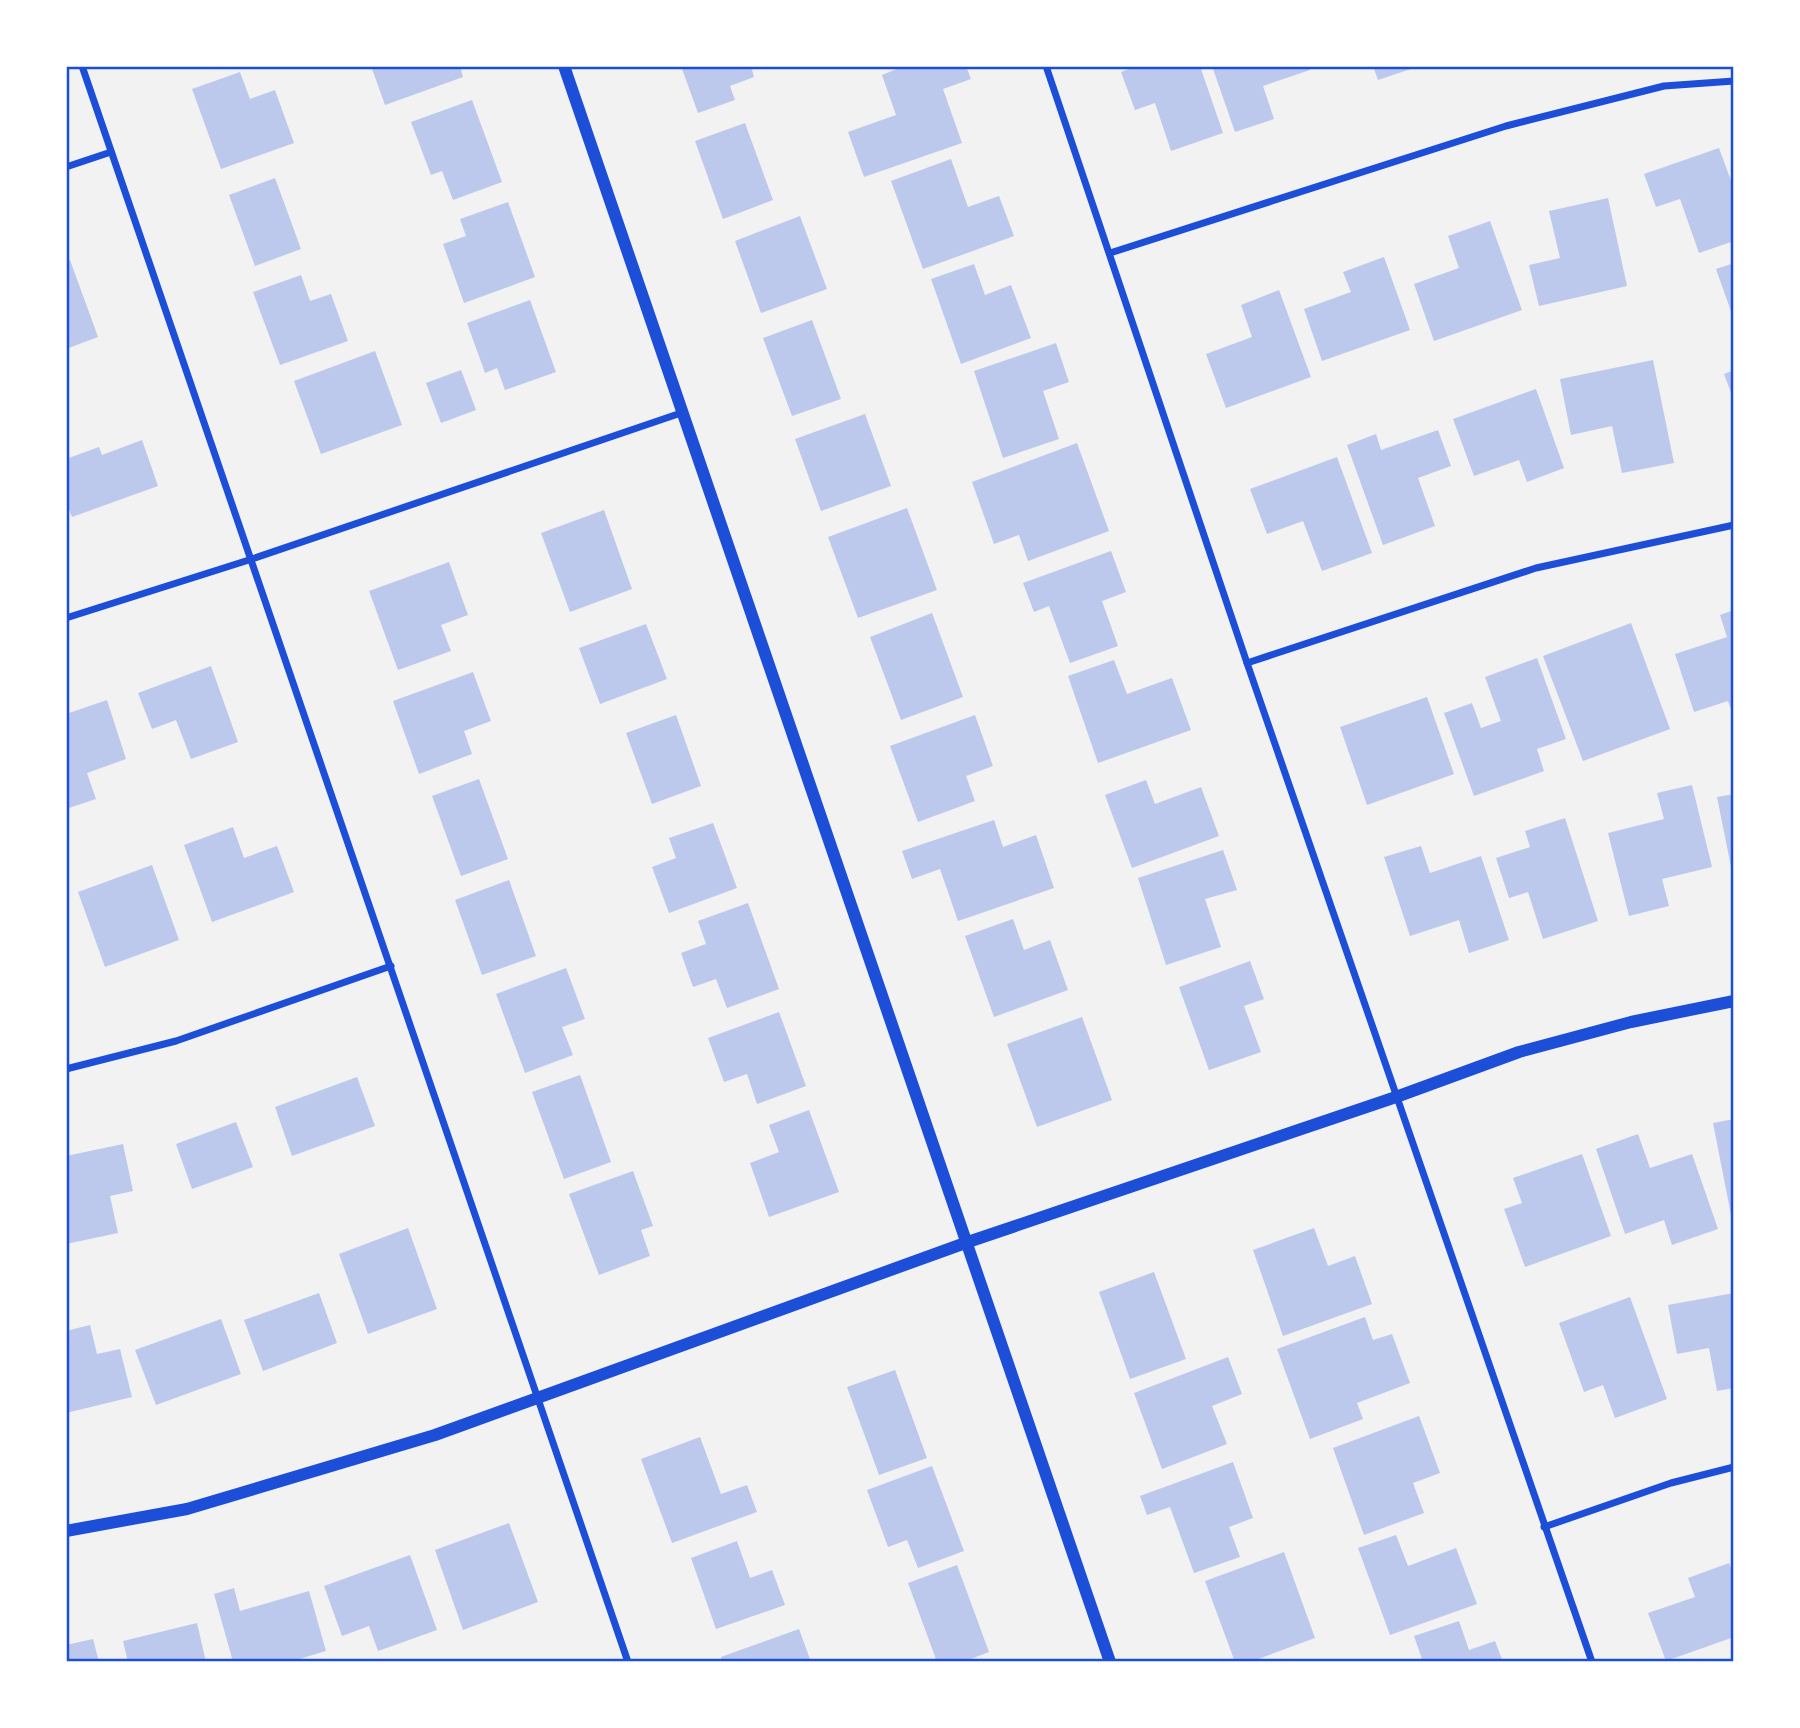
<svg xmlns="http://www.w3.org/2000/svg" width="1800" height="1728" font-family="Barlow,sans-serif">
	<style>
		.building { fill: #bdc9ec }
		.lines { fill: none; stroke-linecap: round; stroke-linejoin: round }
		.minor { stroke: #1d4ed8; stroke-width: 7 }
		.tertiary { stroke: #1d4ed8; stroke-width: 12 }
		.neatline { fill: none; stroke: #1d4ed8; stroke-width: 2.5 }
	</style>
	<rect width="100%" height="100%" fill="#f2f2f2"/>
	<!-- building -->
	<g class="building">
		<polygon points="371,66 460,66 463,77 385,105"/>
		<polygon points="681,66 751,66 754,77 730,86 735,100 698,113"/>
		<polygon points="904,66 966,66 971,79 943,89 962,143 864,177 848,132 896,115 882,75"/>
		<polygon points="1137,66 1200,66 1223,133 1171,151 1155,103 1135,110 1121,72"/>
		<polygon points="1212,66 1308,66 1310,70 1263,86 1274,119 1235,132"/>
		<polygon points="1373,66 1417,66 1417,67 1378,80"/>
		<polygon points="240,72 250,99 275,90 294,143 221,169 192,89"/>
		<polygon points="472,100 502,182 453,200 442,171 431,175 411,122"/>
		<polygon points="745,123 773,200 723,219 695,141"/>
		<polygon points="1719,148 1734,189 1734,241 1699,253 1680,199 1656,207 1644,174"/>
		<polygon points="951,159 968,207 999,196 1014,236 923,269 891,181"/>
		<polygon points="275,178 301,249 255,266 229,195"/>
		<polygon points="1608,198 1627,286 1539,306 1529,265 1560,258 1549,211"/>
		<polygon points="508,202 535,277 464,303 443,244 466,236 460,219"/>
		<polygon points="800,216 827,289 761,313 735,241"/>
		<polygon points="1490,221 1522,310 1434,341 1414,284 1459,268 1448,236"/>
		<polygon points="1384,257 1410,330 1322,361 1304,309 1351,292 1343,272"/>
		<polygon points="70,260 98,337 66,349 66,261"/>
		<polygon points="1734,263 1734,317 1733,317 1716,269"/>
		<polygon points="974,264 985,295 1011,285 1031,338 961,364 931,279"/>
		<polygon points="301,275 310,301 331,294 348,341 280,365 253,292"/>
		<polygon points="1279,290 1311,377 1226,408 1206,354 1252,337 1241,305"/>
		<polygon points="530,300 556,372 505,390 497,368 485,373 467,323"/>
		<polygon points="812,320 841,399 792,416 763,338"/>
		<polygon points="1056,343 1069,382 1043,391 1059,439 1003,458 974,371"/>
		<polygon points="375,351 402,425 321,454 294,381"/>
		<polygon points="1653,360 1674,463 1622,473 1612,426 1571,435 1560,379"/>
		<polygon points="461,370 476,410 441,423 426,383"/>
		<polygon points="1734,370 1734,398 1733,398 1724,374"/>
		<polygon points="1536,389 1564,468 1527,482 1519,460 1474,476 1453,419"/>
		<polygon points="865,414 891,486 821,511 795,439"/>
		<polygon points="1438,430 1451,466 1418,478 1435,526 1383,545 1347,445 1376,434 1381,450"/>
		<polygon points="142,440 158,486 72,517 66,502 66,459 99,447 102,455"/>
		<polygon points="1077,443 1109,531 1028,561 1019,535 994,544 972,482"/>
		<polygon points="1337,457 1372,553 1322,571 1303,521 1267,534 1250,489"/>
		<polygon points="907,508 937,590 858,618 828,537"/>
		<polygon points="604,510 632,589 570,612 541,533"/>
		<polygon points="1111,551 1126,592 1102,601 1118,646 1070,663 1049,606 1034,612 1023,583"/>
		<polygon points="449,562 468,615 441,625 451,651 398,670 369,591"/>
		<polygon points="1734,610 1734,718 1728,701 1694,712 1675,654 1727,637 1720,615"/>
		<polygon points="932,613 963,697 901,720 870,637"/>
		<polygon points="1631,623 1670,729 1583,761 1543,656"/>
		<polygon points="646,624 667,679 600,704 579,648"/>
		<polygon points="1537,658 1566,739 1537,749 1544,771 1474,796 1444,713 1472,703 1481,728 1501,721 1485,677"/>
		<polygon points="1114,660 1127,694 1172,678 1191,730 1098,763 1068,676"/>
		<polygon points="211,666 238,742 191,759 176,720 152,729 138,693"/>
		<polygon points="473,672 491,721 464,731 472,754 419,774 393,701"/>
		<polygon points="1427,697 1454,774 1367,805 1340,727"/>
		<polygon points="107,700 126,759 87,773 96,799 66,809 66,714"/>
		<polygon points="676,715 701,786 652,804 626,733"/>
		<polygon points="975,715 993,766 966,776 975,801 918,822 890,746"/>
		<polygon points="479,779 508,859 461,876 432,796"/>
		<polygon points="1146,780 1155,804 1201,787 1219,836 1132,868 1105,795"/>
		<polygon points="1692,785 1712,867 1662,879 1669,906 1629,916 1608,833 1664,819 1657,793"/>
		<polygon points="1734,794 1734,872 1732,872 1717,797"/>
		<polygon points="1565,818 1598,921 1543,939 1528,892 1509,898 1496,858 1530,847 1525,831"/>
		<polygon points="994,820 1003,847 1036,835 1054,888 958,921 940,869 912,879 902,851"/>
		<polygon points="713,823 737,888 669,913 652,867 676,858 669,838"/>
		<polygon points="233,827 244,858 277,846 294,892 212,922 184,845"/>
		<polygon points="1421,846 1430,873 1481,856 1509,940 1469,953 1459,920 1410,936 1384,857"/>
		<polygon points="1223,850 1237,890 1205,899 1221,947 1166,965 1138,878"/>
		<polygon points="152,865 179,940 105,967 78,892"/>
		<polygon points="509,880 536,956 482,975 455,900"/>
		<polygon points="748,903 779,989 727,1008 716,979 693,987 681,953 706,944 698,921"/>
		<polygon points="1013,919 1024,950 1050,940 1068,990 994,1017 965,936"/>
		<polygon points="1250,961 1264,999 1244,1006 1261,1052 1209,1070 1179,987"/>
		<polygon points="566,968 585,1019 562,1027 573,1055 525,1073 496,994"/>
		<polygon points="779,1012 806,1086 757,1104 747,1074 724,1082 708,1038"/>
		<polygon points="1082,1017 1112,1100 1037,1127 1007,1044"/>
		<polygon points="580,1075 611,1162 564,1179 532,1092"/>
		<polygon points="357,1077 375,1126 292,1156 275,1107"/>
		<polygon points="809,1110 839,1192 769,1217 750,1163 779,1152 769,1125"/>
		<polygon points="1734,1119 1734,1220 1732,1220 1713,1123"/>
		<polygon points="236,1122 253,1167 192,1189 176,1144"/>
		<polygon points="1638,1134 1650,1168 1692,1154 1718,1229 1672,1245 1664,1220 1625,1234 1596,1149"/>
		<polygon points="123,1144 133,1191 110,1196 118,1233 66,1244 66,1156"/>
		<polygon points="1582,1154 1611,1236 1525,1267 1504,1209 1522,1203 1513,1178"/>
		<polygon points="633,1171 653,1226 641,1230 650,1256 599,1275 569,1194"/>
		<polygon points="408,1228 437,1309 368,1334 339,1254"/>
		<polygon points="1314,1228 1328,1266 1355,1256 1372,1304 1283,1336 1253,1250"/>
		<polygon points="1154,1272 1186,1359 1130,1379 1099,1292"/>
		<polygon points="319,1293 337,1343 263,1371 244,1320"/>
		<polygon points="1734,1293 1734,1388 1717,1391 1709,1348 1677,1354 1668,1305"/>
		<polygon points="1630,1297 1667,1399 1615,1418 1603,1385 1584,1392 1559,1323"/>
		<polygon points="1365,1317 1373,1340 1392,1334 1410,1383 1357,1403 1363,1419 1310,1439 1277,1349"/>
		<polygon points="221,1319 241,1374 156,1405 135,1350"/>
		<polygon points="90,1325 97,1354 120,1349 132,1397 66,1413 66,1331"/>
		<polygon points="1228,1357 1242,1394 1212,1406 1227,1444 1162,1469 1134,1393"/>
		<polygon points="895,1370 927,1458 879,1475 847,1387"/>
		<polygon points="1419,1416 1440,1473 1413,1483 1424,1513 1364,1535 1333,1448"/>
		<polygon points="700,1437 721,1494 747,1485 757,1512 672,1543 641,1459"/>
		<polygon points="1233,1462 1253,1518 1229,1527 1240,1557 1194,1573 1170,1507 1147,1515 1140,1496"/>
		<polygon points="932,1466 964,1551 918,1568 907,1540 888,1547 867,1490"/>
		<polygon points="509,1523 538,1602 463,1630 435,1550"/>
		<polygon points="1396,1535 1408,1566 1456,1548 1477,1604 1390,1635 1358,1548"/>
		<polygon points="737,1541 750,1578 772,1570 785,1605 716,1629 691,1558"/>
		<polygon points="1284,1552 1315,1638 1250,1662 1235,1662 1205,1581"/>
		<polygon points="410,1555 437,1630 378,1651 369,1626 342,1636 324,1586"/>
		<polygon points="1729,1563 1734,1575 1734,1637 1666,1661 1648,1613 1695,1597 1688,1578"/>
		<polygon points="957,1565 989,1652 963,1662 937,1662 908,1583"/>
		<polygon points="234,1588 240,1611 309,1591 326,1651 289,1662 233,1662 214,1594"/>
		<polygon points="1459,1621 1469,1650 1495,1641 1503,1662 1423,1662 1414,1636"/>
		<polygon points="197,1623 206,1662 128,1662 123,1641"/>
		<polygon points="799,1629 811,1662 722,1662 721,1657"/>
		<polygon points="93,1639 99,1662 66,1662 66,1645"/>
	</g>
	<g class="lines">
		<!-- minor -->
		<g class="minor">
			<polyline points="82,66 628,1662"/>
			<polyline points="1046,66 1247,663 1592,1662"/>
			<polyline points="66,167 111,152"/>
			<polyline points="1110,253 1506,126 1664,86 1734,81"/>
			<polyline points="66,618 252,559 681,413"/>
			<polyline points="1247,663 1536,568 1734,525"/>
			<polyline points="66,1069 176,1041 391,966"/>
			<polyline points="1544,1527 1671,1483 1734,1467"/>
		</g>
		<!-- tertiary -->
		<g class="tertiary">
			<polyline points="564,66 1110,1662"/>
			<polyline points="66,1531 187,1509 435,1435 968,1242 1396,1097 1519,1052 1631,1022 1734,1001"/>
		</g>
	</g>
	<!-- border -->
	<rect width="1800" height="1728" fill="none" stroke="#ffffff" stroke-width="136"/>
	<rect x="68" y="68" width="1664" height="1592" class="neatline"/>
</svg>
